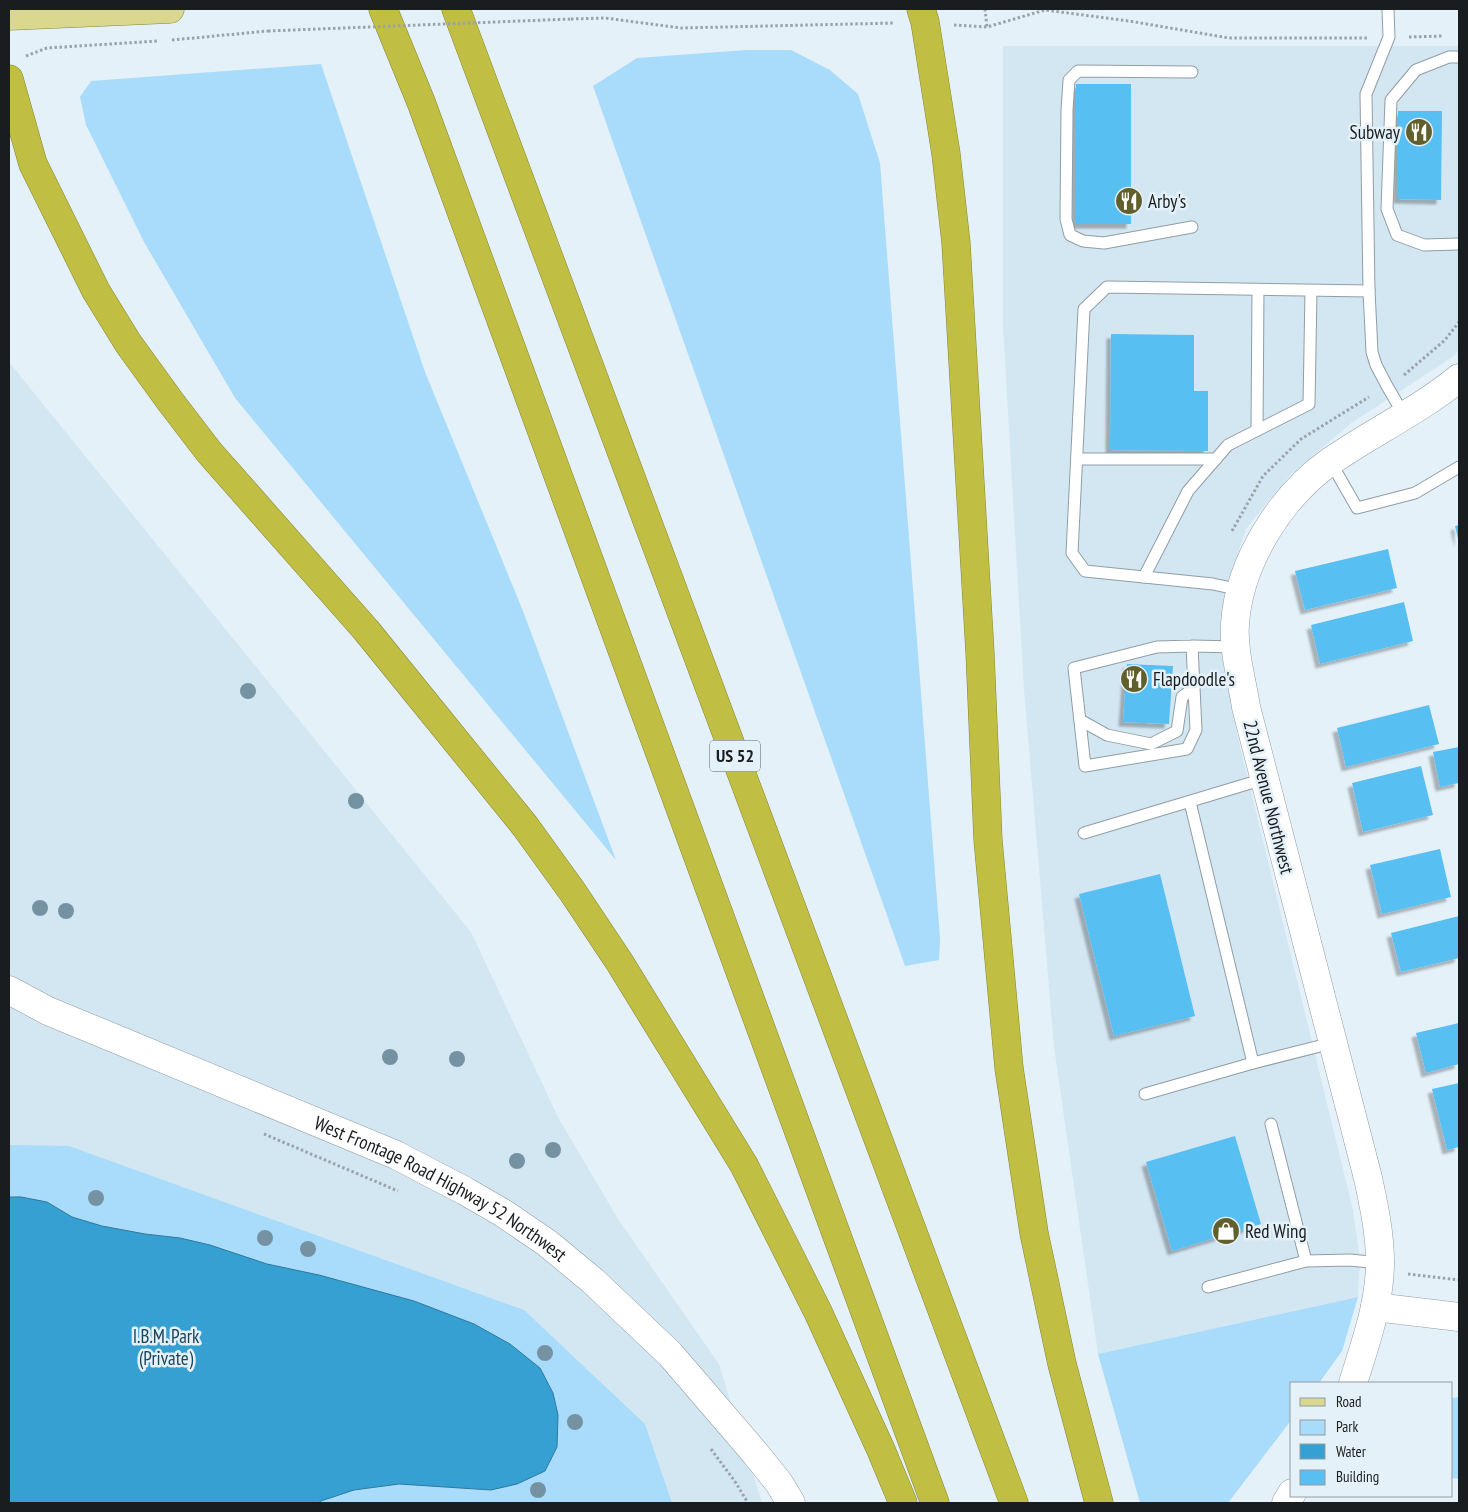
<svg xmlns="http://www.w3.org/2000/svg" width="1468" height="1512" font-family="'PT Sans Narrow',sans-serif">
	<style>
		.built { fill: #d3e7f3 }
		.green { fill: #a9dcfa }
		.water { fill: #36a0d3; stroke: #2d799d }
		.building { fill: #59bff3; filter: url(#shadow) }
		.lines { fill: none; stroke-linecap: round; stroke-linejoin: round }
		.lane-casing { stroke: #919da4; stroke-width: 13 }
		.secondary-casing { stroke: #919da4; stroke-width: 29 }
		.primary-casing { stroke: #868637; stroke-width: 29 }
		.highway-casing { stroke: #868637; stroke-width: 29 }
		.path { stroke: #9aa3a9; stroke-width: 3; stroke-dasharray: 2.5 2.5; stroke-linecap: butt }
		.lane { stroke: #fff; stroke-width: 11 }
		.secondary { stroke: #fff; stroke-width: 28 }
		.primary { stroke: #d9d88e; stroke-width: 28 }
		.highway { stroke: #c0be43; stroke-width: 28 }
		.path-bridge { stroke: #9aa3a9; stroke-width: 3; stroke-dasharray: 2.5 2.5; stroke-linecap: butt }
		.tree { fill: #7592a2 }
		.labels { text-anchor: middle; stroke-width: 5; stroke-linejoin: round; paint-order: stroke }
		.shield { fill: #e5f1f9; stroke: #565d61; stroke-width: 1 }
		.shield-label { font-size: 18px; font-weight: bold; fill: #191d20 }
		.poi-label { font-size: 19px; fill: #191d20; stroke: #e5f1f9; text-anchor: start }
		.street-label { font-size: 19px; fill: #191d20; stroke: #e5f1f9 }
		.park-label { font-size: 19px; fill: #19445a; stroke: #e5f1f9 }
	</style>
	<defs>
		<filter id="shadow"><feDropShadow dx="-4.5" dy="4.5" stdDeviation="1" flood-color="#0004"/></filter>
	</defs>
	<rect width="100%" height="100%" fill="#e5f1f9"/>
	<!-- built -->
	<g class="built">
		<polygon points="1003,46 1459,46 1459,350 1454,356 1350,424 1288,477 1246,529 1226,591 1220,646 1238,738 1353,1210 1360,1260 1358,1297 1098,1354 1054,1047 1024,690 1003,327"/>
		<polygon points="9,362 471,932 558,1117 618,1219 719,1364 762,1503 9,1503"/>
	</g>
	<!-- green -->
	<g class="green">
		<polygon points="746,50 791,50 830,70 858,94 880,163 940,938 939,960 905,966 593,86 637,58"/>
		<polygon points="321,64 425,372 523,611 616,860 235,398 144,242 86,125 80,97 91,81"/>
		<polygon points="9,1145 69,1146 524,1310 645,1424 672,1503 9,1503"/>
		<polygon points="1358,1297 1342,1351 1319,1383 1292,1383 1292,1419 1228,1503 1140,1503 1098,1354"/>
		<polygon points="1459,1397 1459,1479 1452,1478 1452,1398"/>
	</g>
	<!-- water -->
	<polygon class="water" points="9,1197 21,1197 47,1202 72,1217 102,1226 145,1234 180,1238 210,1245 267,1264 319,1275 414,1301 474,1324 510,1344 540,1368 553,1393 558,1415 557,1447 545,1471 517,1484 491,1490 399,1484 354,1490 321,1501 318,1503 9,1503"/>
	<!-- building -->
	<g class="building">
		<rect x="1076" y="84" width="55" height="140"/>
		<polygon points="1398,111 1442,111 1441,200 1398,199"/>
		<polygon points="1111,334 1194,335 1194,391 1208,391 1208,451 1110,450"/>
		<polygon points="1459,525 1459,543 1455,526"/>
		<polygon points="1388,549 1397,588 1305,610 1295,571"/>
		<polygon points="1404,602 1413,641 1320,664 1311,625"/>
		<polygon points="1127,664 1173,666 1169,724 1123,722"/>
		<polygon points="1429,705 1439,744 1346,767 1337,728"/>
		<polygon points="1459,747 1459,783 1440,787 1433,752"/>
		<polygon points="1421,766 1433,815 1363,832 1352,783"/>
		<polygon points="1440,849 1451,897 1382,914 1370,865"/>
		<polygon points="1160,874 1195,1016 1114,1036 1079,894"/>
		<polygon points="1459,916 1459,958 1401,972 1391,933"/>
		<polygon points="1459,1023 1459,1064 1426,1073 1416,1033"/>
		<polygon points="1459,1083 1459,1147 1447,1150 1432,1089"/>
		<polygon points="1235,1136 1261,1224 1172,1251 1146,1162"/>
	</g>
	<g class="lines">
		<!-- lane casing -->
		<g class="lane-casing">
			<g id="lane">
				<polyline points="1388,9 1389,37 1366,94 1369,291 1372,352 1376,365 1387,386 1404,415"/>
				<polyline points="1459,57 1449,57 1416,70 1391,100 1387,209 1397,235 1424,245 1459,244"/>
				<polyline points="1192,72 1078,71 1069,80 1067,110 1066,219 1070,235 1083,241 1104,243 1192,227"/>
				<polyline points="1257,430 1258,290"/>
				<polyline points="1077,459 1216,459"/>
				<polyline points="1330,461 1357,508 1415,493 1459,467"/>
				<polyline points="1144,577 1188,491 1228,445 1309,404 1311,291"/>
				<polyline points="1240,590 1213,584 1085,571 1072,553 1084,309 1107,287 1369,291"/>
				<polyline points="1192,646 1196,730 1187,749 1085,766 1074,668 1157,647 1192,646 1236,647"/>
				<polyline points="1080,720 1107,735 1151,744 1177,731 1182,697 1194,688"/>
				<polyline points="1190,802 1253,1063 1332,1043"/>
				<polyline points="1084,833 1264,779"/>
				<polyline points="1145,1094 1253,1063"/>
				<polyline points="1271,1124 1306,1261"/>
				<polyline points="1208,1287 1306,1261 1350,1260 1380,1263"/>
			</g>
		</g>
		<!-- secondary casing -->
		<g class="secondary-casing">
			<g id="secondary">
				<path id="s1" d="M9,990L48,1011L99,1032L396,1155L465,1191L503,1213L547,1243L593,1281L670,1354L755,1453L779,1483L791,1503"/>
				<polyline points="1375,1307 1459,1317"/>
				<path d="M1353,1383C1365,1344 1380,1304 1380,1262C1380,1234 1374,1206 1368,1178L1246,707C1242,680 1233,651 1235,624C1239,562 1281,496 1331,461C1373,432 1420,410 1459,378"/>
				<polyline points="1286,1503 1292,1493"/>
			</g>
		</g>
		<!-- primary casing -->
		<g class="primary-casing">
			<polyline id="primary" points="9,16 170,9"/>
		</g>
		<!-- highway casing -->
		<g class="highway-casing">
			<g id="highway">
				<polyline points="383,9 421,102 935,1503"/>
				<polyline points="456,9 1014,1503"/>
				<polyline points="921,9 925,22 946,154 956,243 980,653 988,840 1009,1068 1034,1233 1062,1364 1099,1503"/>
				<polyline points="9,79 33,164 96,291 128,343 170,401 209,452 366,630 525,826 572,891 620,963 744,1165 818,1312 881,1450 903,1503"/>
			</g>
		</g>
		<!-- path -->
		<g class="path">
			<polyline points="985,9 987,27"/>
			<polyline points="571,19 605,18 681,28 895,23"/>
			<polyline points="954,25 987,27 1045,10 1129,21 1229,38 1368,38"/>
			<polyline points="1409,37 1443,36"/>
			<polyline points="172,40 268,31"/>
			<polyline points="26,56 47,48 158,41"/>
			<polyline points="1404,375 1445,340 1459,322"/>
			<polyline points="1232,531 1263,476 1301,439 1369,397"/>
			<polyline points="264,1134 398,1191"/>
			<polyline points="1408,1274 1459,1280"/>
			<polyline points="711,1449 736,1483 748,1503"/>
		</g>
		<!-- lane -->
		<use href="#lane" class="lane"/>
		<!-- secondary -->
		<use href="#secondary" class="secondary"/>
		<!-- primary -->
		<use href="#primary" class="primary"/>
		<!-- highway -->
		<use href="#highway" class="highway"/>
		<!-- path-bridge -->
		<polyline class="path-bridge" points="268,31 571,19"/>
	</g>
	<!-- trees -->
	<g class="tree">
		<circle cx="248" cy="691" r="8"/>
		<circle cx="356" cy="801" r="8"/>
		<circle cx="40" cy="908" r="8"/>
		<circle cx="66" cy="911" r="8"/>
		<circle cx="390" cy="1057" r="8"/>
		<circle cx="457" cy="1059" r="8"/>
		<circle cx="553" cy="1150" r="8"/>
		<circle cx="517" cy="1161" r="8"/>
		<circle cx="96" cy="1198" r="8"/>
		<circle cx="265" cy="1238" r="8"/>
		<circle cx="308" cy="1249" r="8"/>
		<circle cx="545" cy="1353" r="8"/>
		<circle cx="575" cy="1422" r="8"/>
		<circle cx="538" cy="1490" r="8"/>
	</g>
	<!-- icons -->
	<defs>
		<g id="restaurant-disc" transform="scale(1.4375)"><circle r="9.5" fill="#61602d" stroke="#e5f1f9"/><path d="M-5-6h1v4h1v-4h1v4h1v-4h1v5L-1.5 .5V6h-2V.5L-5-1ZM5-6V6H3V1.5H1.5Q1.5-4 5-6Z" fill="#fff"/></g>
		<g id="shop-disc" transform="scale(1.4375)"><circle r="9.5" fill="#61602d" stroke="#e5f1f9"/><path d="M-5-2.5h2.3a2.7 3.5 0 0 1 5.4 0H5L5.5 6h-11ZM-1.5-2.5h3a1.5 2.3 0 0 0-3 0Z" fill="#fff"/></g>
	</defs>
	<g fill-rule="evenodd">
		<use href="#restaurant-disc" x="1419" y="132"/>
		<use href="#restaurant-disc" x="1129" y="201"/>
		<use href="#restaurant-disc" x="1134" y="679"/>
		<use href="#shop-disc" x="1226" y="1231"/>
	</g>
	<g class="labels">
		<!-- shield labels -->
		<rect class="shield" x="710" y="740.5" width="50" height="31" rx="4"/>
		<g class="shield-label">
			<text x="735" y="762">US 52</text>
		</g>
		<!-- poi labels -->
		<g class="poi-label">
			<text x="1400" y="139" text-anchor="end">Subway</text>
			<text x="1148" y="208">Arby's</text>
			<text x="1153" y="686">Flapdoodle's</text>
			<text x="1245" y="1238">Red Wing</text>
		</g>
		<!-- street labels -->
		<g class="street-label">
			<text transform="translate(1269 797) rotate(76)" y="7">22nd Avenue Northwest</text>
			<text dy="7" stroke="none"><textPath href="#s1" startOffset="476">West Frontage Road Highway 52 Northwest</textPath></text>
		</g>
		<!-- park labels -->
		<g class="park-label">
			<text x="166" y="1343">I.B.M. Park<tspan x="166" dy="22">(Private)</tspan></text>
		</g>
	</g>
	<!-- border -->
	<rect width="1468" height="1512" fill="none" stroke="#191d20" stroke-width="20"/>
	<!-- legend -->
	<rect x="1290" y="1382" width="162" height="115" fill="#e5f1f9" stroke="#939ca2"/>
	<rect x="1300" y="1398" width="25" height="8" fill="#d9d88e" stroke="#939ca2"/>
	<text x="1336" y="1407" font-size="15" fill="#191d20">Road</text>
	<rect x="1300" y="1420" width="25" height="15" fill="#a9dcfa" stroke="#939ca2"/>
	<text x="1336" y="1432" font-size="15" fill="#191d20">Park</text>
	<rect x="1300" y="1444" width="25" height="15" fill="#36a0d3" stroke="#939ca2"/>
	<text x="1336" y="1457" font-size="15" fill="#191d20">Water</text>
	<rect x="1300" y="1470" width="25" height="15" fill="#59bff3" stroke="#939ca2"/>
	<text x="1336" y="1482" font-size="15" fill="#191d20">Building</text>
</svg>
